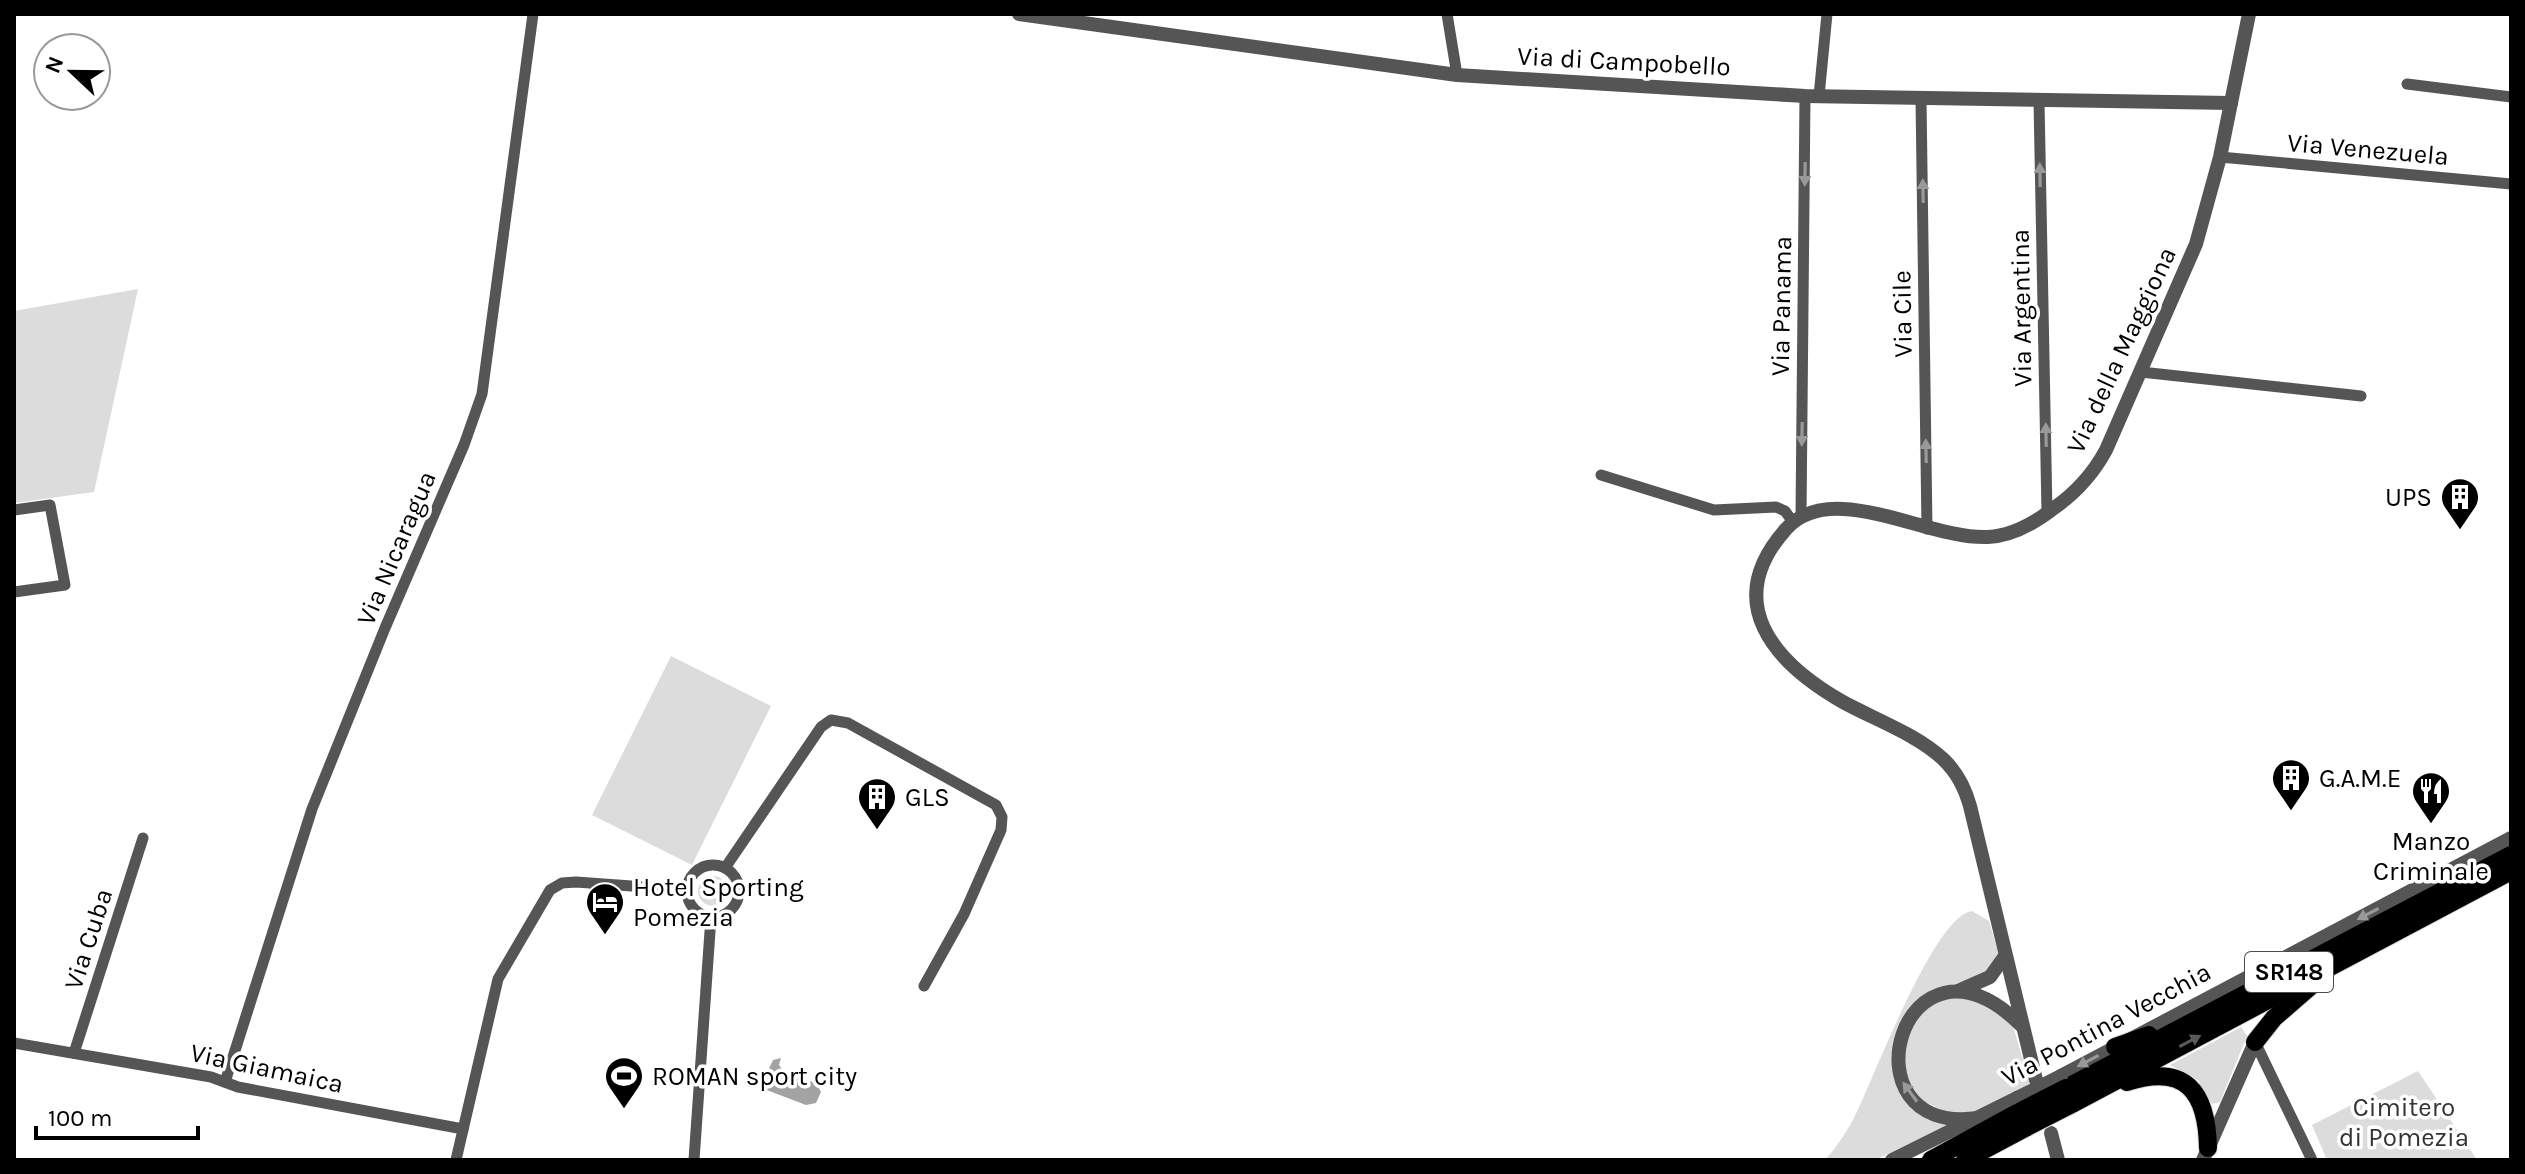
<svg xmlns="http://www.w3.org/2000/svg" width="2525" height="1174" font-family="Karla,sans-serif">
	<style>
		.green { fill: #dcdcdc }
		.water { fill: #a3a3a3 }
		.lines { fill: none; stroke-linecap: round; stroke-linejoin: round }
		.trunk-casing { stroke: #dbdbdb; stroke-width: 20 }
		.minor { stroke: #555; stroke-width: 11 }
		.tertiary { stroke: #555; stroke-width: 14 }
		.trunk { stroke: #000; stroke-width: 18 }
		.trunk-bridge-casing { stroke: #dbdbdb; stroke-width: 20; stroke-linecap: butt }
		.tertiary-bridge { stroke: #555; stroke-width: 14 }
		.trunk-bridge { stroke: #000; stroke-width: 18 }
		.oneway { fill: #999 }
		.oneway2 { fill: #595959 }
		.labels { text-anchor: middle; stroke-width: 7; stroke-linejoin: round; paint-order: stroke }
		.shield { fill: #fff; stroke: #4c4c4c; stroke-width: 2 }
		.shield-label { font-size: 24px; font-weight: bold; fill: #000 }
		.street-label { font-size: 26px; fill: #000; stroke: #fff }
		.poi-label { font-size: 26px; fill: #000; stroke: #fff; text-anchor: start }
		.park-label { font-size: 26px; fill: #333; stroke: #fff }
	</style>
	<rect width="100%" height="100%" fill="#fff"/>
	<!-- green -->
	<g class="green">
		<polygon points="138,289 94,492 14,503 14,311"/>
		<polygon points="671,656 771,706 692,865 592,815"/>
		<circle cx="713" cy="891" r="15"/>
		<path d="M1972,911L1989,921L1999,955C1994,961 1989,971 1983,974C1969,982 1950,984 1935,990C1902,1004 1883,1043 1895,1078C1902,1100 1929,1117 1950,1124L1875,1160H1825C1836,1148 1845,1134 1853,1120C1872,1083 1934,915 1972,911Z"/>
		<polygon points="1968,996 2012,1023 2030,1083 1978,1113 1948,1113 1919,1099 1902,1069 1908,1027 1936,1001"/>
		<polygon points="2241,1027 2247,1036 2220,1102 2212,1104 2198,1080 2170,1065"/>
		<polygon points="2418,1071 2477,1160 2327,1160 2312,1125"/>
	</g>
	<!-- water -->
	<polygon class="water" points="781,1058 779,1065 782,1069 817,1084 821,1092 816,1103 806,1105 764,1089 764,1079 773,1060"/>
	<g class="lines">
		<!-- trunk casing -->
		<g class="trunk-casing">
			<g id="trunk">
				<polyline points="2255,1042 2274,1018 2312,985"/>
				<polyline points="2115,1047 2149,1035"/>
				<path d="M2127,1082C2186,1063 2207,1092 2208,1148"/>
				<polyline points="2066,1088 2511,855"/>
				<polyline points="2072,1104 2511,871"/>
				<polyline points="1931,1160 2021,1111"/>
				<polyline points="1965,1160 2027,1127"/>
			</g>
		</g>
		<!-- minor -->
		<g class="minor">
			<polyline points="1447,14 1457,75"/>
			<polyline points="2407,84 2511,97"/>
			<polyline points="1819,96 1827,14"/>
			<polyline points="1921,99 1927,529"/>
			<polyline points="2039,101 2047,513"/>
			<polyline points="2220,157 2511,184"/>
			<polyline points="2141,372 2361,396"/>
			<polyline points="1601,475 1714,510 1776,507 1785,511 1793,522"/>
			<polyline points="14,510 50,505 65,585 14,592"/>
			<polyline points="1801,516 1805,96"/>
			<circle cx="713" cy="891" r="26"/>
			<polyline points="725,868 821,727 831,720 848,723 996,805 1002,817 1001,830 964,914 924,986"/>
			<polyline points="2255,1042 2312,1160"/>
			<polyline points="14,1043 211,1077 238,1087 463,1129"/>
			<polyline points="74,1053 143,838"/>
			<polyline points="225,1082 312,809 385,628 464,445 482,394 533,14"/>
			<polyline points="456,1160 498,979 550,890 562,883 576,882 687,890"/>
			<polyline points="694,1160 711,917"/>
		</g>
		<!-- tertiary -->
		<g class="tertiary">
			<polyline points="1019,14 1457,75 1805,96 2231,103"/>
			<polyline points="1958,991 1990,977 2005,956"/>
			<polyline points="2061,1076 2511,838"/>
			<path d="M2036,1080L1970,806C1965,788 1957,772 1943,759C1916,734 1876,720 1843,702C1773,662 1721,602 1786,529C1832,478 1928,540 1988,537C2012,536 2036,522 2054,508C2077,492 2093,474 2106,450L2196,244L2220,157L2249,14"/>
			<path d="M1978,1118C1838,1137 1902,907 2022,1026"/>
			<polyline points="2051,1133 2058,1160"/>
			<polyline points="1892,1160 2017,1098"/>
			<polyline points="2203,1160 2255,1042"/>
		</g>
		<!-- trunk -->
		<use href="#trunk" class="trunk"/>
		<!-- trunk-bridge casing -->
		<g class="trunk-bridge-casing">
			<g id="trunk-bridge">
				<polyline points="2021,1111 2066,1088"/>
				<polyline points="2027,1127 2072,1104"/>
			</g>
		</g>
		<!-- tertiary-bridge -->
		<polyline class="tertiary-bridge" points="2017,1098 2061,1076"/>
		<!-- trunk-bridge -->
		<use href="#trunk-bridge" class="trunk-bridge"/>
	</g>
	<!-- one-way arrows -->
	<defs><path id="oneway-solid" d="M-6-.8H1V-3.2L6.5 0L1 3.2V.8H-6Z" transform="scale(2)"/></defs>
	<g class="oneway">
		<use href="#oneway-solid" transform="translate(1805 174) rotate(91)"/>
		<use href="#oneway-solid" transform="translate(2040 175) rotate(-91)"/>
		<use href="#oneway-solid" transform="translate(1923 191) rotate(-91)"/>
		<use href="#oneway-solid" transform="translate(1802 434) rotate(91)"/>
		<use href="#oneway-solid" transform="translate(2046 435) rotate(-91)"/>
		<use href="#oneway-solid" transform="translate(1926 451) rotate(-91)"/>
		<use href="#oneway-solid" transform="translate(2368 914) rotate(152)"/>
		<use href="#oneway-solid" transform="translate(2088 1061) rotate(152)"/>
		<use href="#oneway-solid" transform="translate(1910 1092) rotate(-126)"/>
	</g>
	<use class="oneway2" href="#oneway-solid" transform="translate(2190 1041) rotate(-28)"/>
	<!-- icons -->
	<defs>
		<g id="building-pin" transform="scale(2)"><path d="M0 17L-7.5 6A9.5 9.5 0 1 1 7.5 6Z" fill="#000" stroke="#fff"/><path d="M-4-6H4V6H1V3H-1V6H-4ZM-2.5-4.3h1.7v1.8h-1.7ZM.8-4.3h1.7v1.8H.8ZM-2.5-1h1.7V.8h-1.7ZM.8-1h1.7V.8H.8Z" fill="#fff"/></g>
		<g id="restaurant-pin" transform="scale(2)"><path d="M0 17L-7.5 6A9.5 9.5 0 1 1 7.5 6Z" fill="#000" stroke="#fff"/><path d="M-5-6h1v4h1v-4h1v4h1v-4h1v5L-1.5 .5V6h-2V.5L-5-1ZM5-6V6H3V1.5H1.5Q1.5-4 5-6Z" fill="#fff"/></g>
		<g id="hotel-pin" transform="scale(2)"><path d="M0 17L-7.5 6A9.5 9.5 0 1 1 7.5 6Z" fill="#000" stroke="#fff"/><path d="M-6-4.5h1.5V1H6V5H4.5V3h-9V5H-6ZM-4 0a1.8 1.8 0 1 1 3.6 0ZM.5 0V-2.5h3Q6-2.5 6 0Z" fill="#fff"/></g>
		<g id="stadium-pin" transform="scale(2)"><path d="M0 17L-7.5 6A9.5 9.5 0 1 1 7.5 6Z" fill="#000" stroke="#fff"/><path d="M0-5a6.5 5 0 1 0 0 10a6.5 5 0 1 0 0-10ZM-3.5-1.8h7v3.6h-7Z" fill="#fff"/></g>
	</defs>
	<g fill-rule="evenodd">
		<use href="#building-pin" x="2460" y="497"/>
		<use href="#building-pin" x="2291" y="778"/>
		<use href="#restaurant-pin" x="2431" y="791"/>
		<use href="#building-pin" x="877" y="797"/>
		<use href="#hotel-pin" x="605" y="902"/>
		<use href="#stadium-pin" x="624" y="1076"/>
	</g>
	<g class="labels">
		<!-- shield labels -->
		<rect class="shield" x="2245" y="952" width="88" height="40" rx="6"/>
		<g class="shield-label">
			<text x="2289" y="980">SR148</text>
		</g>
		<!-- street labels -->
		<g class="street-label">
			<text transform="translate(1624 61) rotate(3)" y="9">Via di Campobello</text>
			<text transform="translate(2368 149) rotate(5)" y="9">Via Venezuela</text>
			<text transform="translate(1781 306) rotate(-89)" y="9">Via Panama</text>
			<text transform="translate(2021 308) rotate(-91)" y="9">Via Argentina</text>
			<text transform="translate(1902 314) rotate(-91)" y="9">Via Cile</text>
			<text transform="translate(2121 350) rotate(-65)" y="9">Via della Maggiona</text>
			<text transform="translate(396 548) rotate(-67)" y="9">Via Nicaragua</text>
			<text transform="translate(88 939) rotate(-72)" y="9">Via Cuba</text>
			<text transform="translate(2106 1024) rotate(-28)" y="9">Via Pontina Vecchia</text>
			<text transform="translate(267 1068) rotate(12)" y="9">Via Giamaica</text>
		</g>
		<!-- poi labels -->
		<g class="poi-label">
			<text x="2432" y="506" text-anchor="end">UPS</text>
			<text x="2319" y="787">G.A.M.E</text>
			<text x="905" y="806">GLS</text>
			<text x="2431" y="850" text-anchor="middle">Manzo<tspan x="2431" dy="30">Criminale</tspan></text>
			<text x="633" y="896">Hotel Sporting<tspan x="633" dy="30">Pomezia</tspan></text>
			<text x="652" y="1085">ROMAN sport city</text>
		</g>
		<!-- park labels -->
		<g class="park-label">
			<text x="2404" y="1116">Cimitero<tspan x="2404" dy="30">di Pomezia</tspan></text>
		</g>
	</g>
	<!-- border -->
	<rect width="2525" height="1174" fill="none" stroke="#000000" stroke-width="32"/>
	<!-- north arrow -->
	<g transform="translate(72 72) rotate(292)"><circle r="38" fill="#ffffff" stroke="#999999" stroke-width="2"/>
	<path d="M0-6L14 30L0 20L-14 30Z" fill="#000000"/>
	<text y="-12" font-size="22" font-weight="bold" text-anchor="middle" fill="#000000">N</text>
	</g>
	<!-- scale -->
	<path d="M36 1126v12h162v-12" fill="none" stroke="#000000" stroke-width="4"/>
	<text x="48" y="1126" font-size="24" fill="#000000" stroke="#ffffff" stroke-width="6" paint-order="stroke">100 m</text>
</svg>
